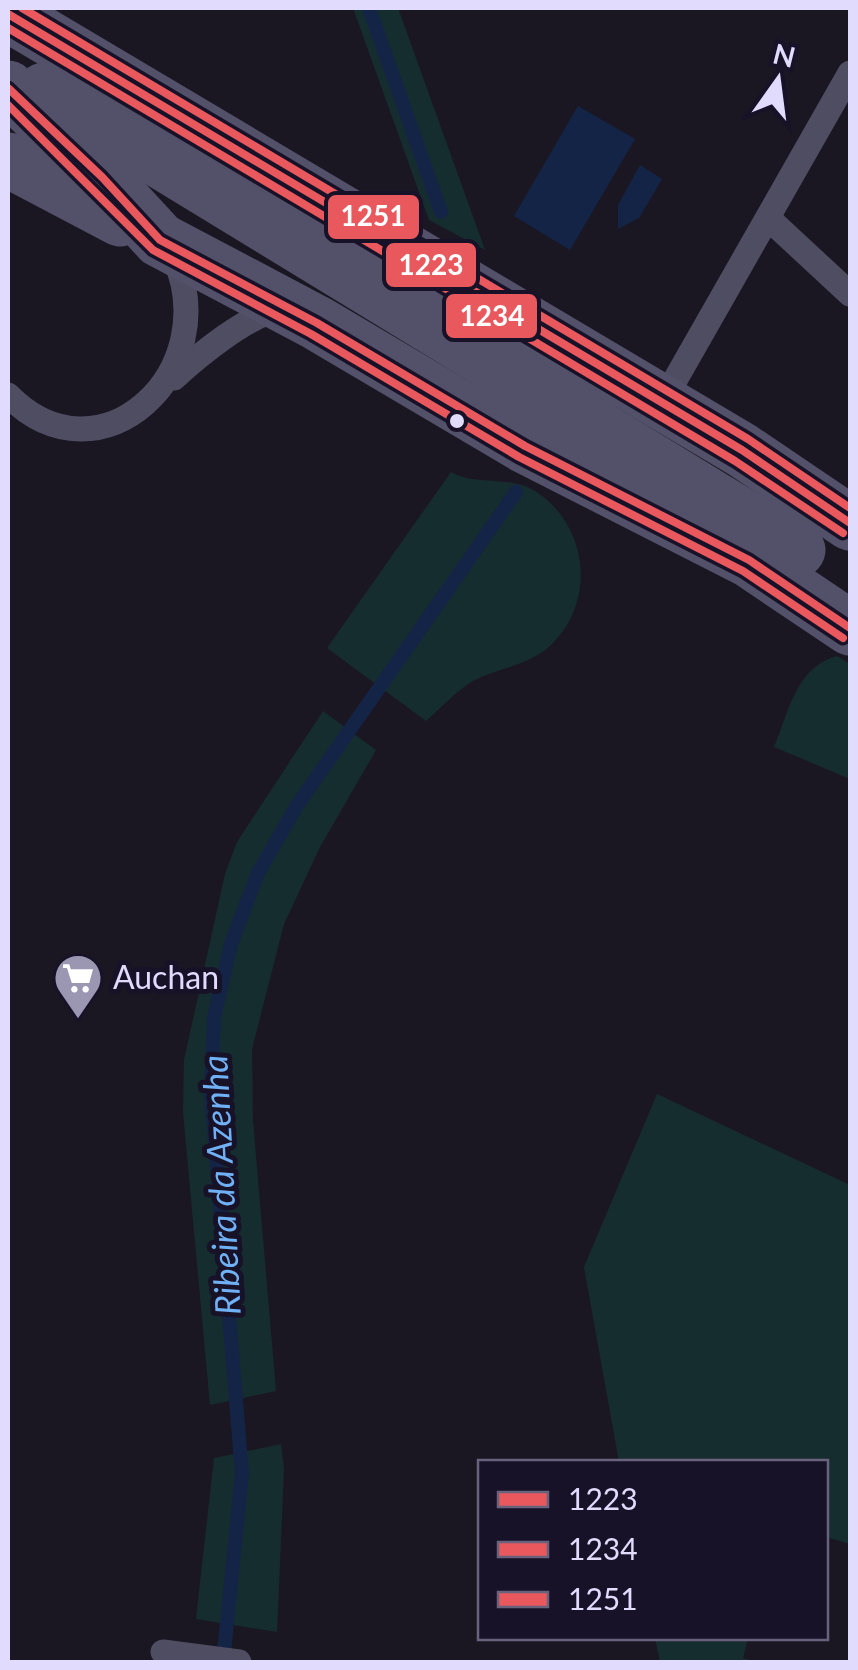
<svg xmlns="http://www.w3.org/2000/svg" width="858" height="1670" font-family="Lato,sans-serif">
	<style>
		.green { fill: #162d2f }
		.water { fill: #142447 }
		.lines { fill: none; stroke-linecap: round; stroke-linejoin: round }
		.stream { stroke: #142447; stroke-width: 14 }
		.lane { stroke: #4f4d62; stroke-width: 25 }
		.secondary { stroke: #535069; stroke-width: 55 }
		.bus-1-casing { stroke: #171228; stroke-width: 15 }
		.bus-2-casing { stroke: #171228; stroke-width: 15 }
		.bus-3-casing { stroke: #171228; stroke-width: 15 }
		.bus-1 { stroke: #e8585d; stroke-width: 8 }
		.bus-2 { stroke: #e8585d; stroke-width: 8 }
		.bus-3 { stroke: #e8585d; stroke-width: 8 }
		.bus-dot { fill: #e1dbfd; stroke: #171228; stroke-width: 4 }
		.labels { text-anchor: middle; stroke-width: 10; stroke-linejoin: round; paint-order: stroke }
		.poi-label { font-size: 32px; fill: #e1dbfd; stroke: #171228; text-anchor: start }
		.water-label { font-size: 35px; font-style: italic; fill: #70b0f5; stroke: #171228 }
		.line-badge { stroke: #171228; stroke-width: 4 }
		.badge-label { font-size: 28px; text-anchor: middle; font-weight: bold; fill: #fff }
	</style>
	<rect width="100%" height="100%" fill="#1a1723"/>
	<!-- green -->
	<g class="green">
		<polygon points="353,8 398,8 485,250 429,220"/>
		<path d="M451,472C477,487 511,474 538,493C589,528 596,603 550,646C530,665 497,668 473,681C456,691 441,708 426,721L327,648Z"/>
		<path d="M837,656L850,664V779L774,747C789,711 796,667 837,656Z"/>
		<polygon points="323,711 376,750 320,847 284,924 252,1049 253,1121 276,1391 210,1405 183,1112 184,1060 225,874 237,842"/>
		<polygon points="657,1094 850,1185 850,1544 826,1537 826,1462 619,1462 584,1267"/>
		<polygon points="281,1444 284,1469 277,1632 196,1619 214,1458"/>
		<polygon points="655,1638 748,1638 743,1658 757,1662 660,1662"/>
	</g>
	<!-- water -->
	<g class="water">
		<polygon points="578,106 635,139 570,250 514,216"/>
		<polygon points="640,165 662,179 639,218 618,229 618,205"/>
	</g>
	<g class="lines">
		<!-- stream -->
		<g class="stream">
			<polyline points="369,8 441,212"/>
			<polyline points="223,1662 242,1474 211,1094 214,1017 231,944 258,873 296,807 516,492"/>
		</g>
		<!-- lane -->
		<g class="lane">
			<polyline points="768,218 850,294"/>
			<path d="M174,378C199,355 249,314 281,309"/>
			<path d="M8,395C100,489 227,370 173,255"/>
			<polyline points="662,403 850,73"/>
			<polyline points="163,1652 239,1662"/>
		</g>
		<!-- secondary -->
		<g class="secondary">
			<polyline points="8,14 742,450 850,523"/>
			<polyline points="8,88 102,177 160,240 317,323 525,446 749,560 850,628"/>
			<polyline points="44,90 798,550"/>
			<polyline points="8,160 120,219"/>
		</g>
		<!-- bus-1 casing -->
		<g class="bus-1-casing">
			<g id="bus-1">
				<polyline points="8,14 742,450 850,523"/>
				<polyline points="8,88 102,177 160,240 317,323 525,446 749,560 850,628"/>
			</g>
		</g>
		<!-- bus-2 casing -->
		<g class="bus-2-casing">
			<g id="bus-2">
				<polyline points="8,28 735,461 843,533"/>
				<polyline points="8,105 153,250 311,334 519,457 743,571 843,638"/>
			</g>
		</g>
		<!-- bus-3 casing -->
		<g class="bus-3-casing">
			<polyline id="bus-3" points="22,8 748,439 850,508"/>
		</g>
		<!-- bus-1 -->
		<use href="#bus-1" class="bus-1"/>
		<!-- bus-2 -->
		<use href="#bus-2" class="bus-2"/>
		<!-- bus-3 -->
		<use href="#bus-3" class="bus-3"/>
	</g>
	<!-- icons -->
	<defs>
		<g id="supermarket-pin" transform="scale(2.5)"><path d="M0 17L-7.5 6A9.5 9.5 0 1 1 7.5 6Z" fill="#9b96b1" stroke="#171228"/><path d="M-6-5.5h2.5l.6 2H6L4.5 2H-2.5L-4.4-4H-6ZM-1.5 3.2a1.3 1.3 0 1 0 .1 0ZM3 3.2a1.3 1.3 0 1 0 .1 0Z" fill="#fff"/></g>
	</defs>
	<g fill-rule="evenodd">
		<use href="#supermarket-pin" x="78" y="978"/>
	</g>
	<!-- markers -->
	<circle class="bus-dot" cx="457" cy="421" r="9"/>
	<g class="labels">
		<!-- poi labels -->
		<g class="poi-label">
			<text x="113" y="989">Auchan</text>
		</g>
		<!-- water labels -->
		<g class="water-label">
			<text transform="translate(222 1185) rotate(-93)" y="12">Ribeira da Azenha</text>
		</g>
	</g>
	<g class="line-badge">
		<rect x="326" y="193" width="95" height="48" rx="10" fill="#e8585d"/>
		<rect x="384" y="241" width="94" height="48" rx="10" fill="#e8585d"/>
		<rect x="444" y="292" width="95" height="48" rx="10" fill="#e8585d"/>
	</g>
	<g class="badge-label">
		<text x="373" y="226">1251</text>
		<text x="431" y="275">1223</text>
		<text x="492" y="326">1234</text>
	</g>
	<!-- border -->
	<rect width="858" height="1670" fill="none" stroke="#e1dbfd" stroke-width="20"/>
	<!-- legend -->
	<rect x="478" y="1460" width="350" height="180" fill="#171228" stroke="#68627d" stroke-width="2.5"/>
	<rect x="498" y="1492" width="50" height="15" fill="#e8585d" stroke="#68627d" stroke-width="2.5"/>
	<text x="568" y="1510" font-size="30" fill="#e1dbfd">1223</text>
	<rect x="498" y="1542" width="50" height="15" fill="#e8585d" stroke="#68627d" stroke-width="2.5"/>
	<text x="568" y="1560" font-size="30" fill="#e1dbfd">1234</text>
	<rect x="498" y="1592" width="50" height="15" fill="#e8585d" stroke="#68627d" stroke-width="2.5"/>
	<text x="568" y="1610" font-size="30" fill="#e1dbfd">1251</text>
	<!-- north arrow -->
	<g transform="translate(778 80) rotate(14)" stroke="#171228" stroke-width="8" paint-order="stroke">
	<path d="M0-8L18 38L0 25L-18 38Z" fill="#e1dbfd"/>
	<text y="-15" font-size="28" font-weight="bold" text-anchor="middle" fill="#e1dbfd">N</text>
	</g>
</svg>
